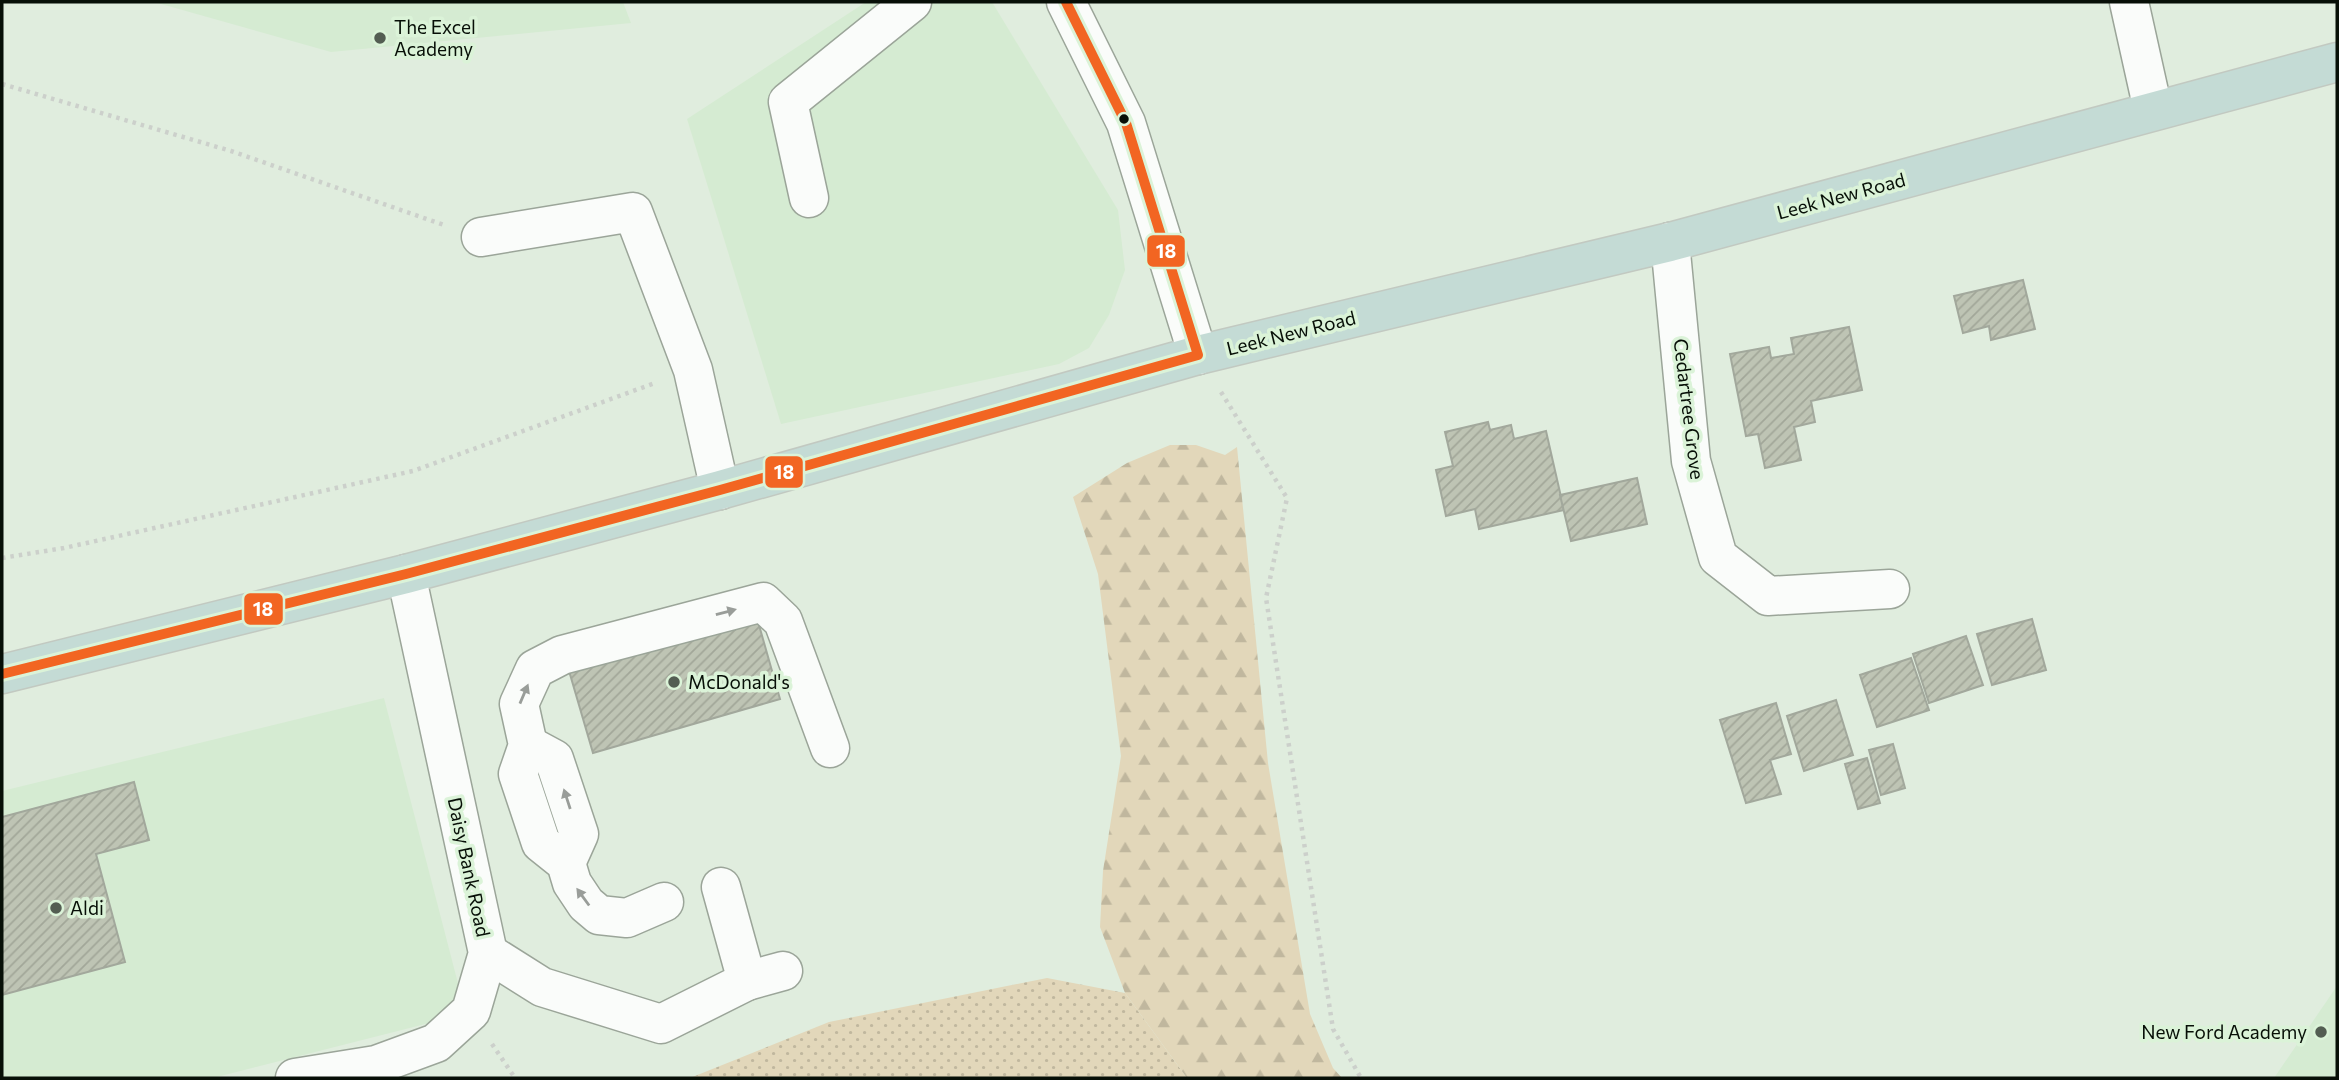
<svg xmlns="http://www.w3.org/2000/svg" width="2339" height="1080" font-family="Commissioner,sans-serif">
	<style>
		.built { fill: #d5ebd2 }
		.grass { fill: url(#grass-dots) }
		.forest { fill: url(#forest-firs) }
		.building { fill: url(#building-hatch); stroke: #a2a89c; stroke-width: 2 }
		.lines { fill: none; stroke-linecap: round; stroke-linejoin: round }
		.minor-casing { stroke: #9ba599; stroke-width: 41 }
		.highway-casing { stroke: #c2c9c1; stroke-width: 41 }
		.path { stroke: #ccd0cb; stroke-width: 4.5; stroke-dasharray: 3.5 5; stroke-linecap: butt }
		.minor { stroke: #fafcfa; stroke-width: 38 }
		.highway { stroke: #c4dbd5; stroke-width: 38 }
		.bus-1-casing { stroke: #dbf3d8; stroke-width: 16 }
		.bus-1 { stroke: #f26522; stroke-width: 10 }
		.oneway { fill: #999d99 }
		.poi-dot { fill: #535d52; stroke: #dbf3d8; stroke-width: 2.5 }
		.bus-dot { fill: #070f07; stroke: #dbf3d8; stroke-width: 2.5 }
		.labels { text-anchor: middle; stroke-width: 7; stroke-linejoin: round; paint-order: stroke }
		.poi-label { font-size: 19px; fill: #070f07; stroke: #dbf3d8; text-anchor: start }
		.street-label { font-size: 19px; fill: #070f07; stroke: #dbf3d8 }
		.line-badge { stroke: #dbf3d8; stroke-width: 2.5 }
		.badge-label { font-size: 19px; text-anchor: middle; font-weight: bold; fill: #fff }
	</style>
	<defs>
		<pattern id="grass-dots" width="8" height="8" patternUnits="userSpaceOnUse" patternTransform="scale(1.75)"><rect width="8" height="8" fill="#e2d7ba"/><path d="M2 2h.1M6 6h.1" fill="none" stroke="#c0b79e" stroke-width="1.8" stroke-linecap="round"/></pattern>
		<pattern id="forest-firs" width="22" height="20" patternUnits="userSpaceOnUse" patternTransform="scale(1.75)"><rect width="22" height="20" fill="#e2d7ba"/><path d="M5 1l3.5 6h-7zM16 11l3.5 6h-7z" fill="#c0b79e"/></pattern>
		<pattern id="building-hatch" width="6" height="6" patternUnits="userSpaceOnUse" patternTransform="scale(1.75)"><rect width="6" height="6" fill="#bec4b4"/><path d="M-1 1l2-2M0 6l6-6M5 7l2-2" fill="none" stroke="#a2a799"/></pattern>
	</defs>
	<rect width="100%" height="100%" fill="#e0edde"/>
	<!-- built -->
	<g class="built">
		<polygon points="154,2 623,2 631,23 331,52"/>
		<polygon points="866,2 992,2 1118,210 1125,270 1109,315 1089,348 1059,364 781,424 687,119"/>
		<polygon points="384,698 460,991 449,1018 213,1078 2,1078 2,791"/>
		<polygon points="2337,986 2337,1078 2274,1078"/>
	</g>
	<!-- grass -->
	<polygon class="grass" points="1047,978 1125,993 1187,1078 690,1078 829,1022"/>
	<!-- forest -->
	<polygon class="forest" points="1170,445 1196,445 1225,455 1237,447 1268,763 1310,1014 1333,1068 1342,1078 1187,1078 1125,993 1100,927 1103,871 1121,756 1098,574 1073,497 1127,463"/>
	<!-- building -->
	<g class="building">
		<polygon points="2023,280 2035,329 1991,340 1989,326 1963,333 1954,296"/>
		<polygon points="1849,327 1862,390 1811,401 1815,422 1794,427 1801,460 1765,468 1758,434 1746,436 1730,354 1769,347 1771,358 1794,354 1791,338"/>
		<polygon points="1488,422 1490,430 1511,425 1514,439 1546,431 1564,510 1479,529 1475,509 1446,516 1436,470 1453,466 1445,432"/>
		<polygon points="1637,478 1647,524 1571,541 1560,495"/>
		<polygon points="755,611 780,699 593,753 567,664"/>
		<polygon points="2032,619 2046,670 1992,685 1977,634"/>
		<polygon points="1966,636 1983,685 1929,703 1913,654"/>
		<polygon points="1911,658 1929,710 1877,727 1860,675"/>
		<polygon points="1836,700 1853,755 1804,771 1787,716"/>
		<polygon points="1776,703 1791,754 1770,760 1781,794 1746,803 1720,720"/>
		<polygon points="1893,744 1905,788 1881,795 1869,750"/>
		<polygon points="1867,758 1880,803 1858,809 1845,764"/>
		<polygon points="134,782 149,840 96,854 125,962 2,995 2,817"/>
	</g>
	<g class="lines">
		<!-- minor casing -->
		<g class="minor-casing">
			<g id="minor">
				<polyline points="1066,2 1126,123 1198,355"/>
				<polyline points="2129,2 2153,110"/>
				<polyline points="809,198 788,102 912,2"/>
				<polyline points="481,237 633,212 693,370 720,490"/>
				<polyline points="1670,242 1691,461 1718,557 1768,596 1890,589"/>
				<polyline points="528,745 554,759 579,834 566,863"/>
				<polyline points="664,902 627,918 599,915 586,904 572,883 566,863 541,843 518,774 528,745 519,704 535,669 562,655 763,602 783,621 830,748"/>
				<polyline points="488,953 542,987 661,1024 747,981 721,887"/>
				<polyline points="747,981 783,971"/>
				<polyline points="295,1078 376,1065 436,1043 471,1011 488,953 406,574"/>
			</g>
		</g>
		<!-- highway casing -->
		<g class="highway-casing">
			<polyline id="highway" points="2,674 406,574 720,490 1198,355 1670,242 2337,62"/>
		</g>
		<!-- path -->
		<g class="path">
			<polyline points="2,84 231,151 444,225"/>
			<polyline points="1221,392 1287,498 1266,598 1333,1029 1361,1078"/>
			<polyline points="2,558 64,548 413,471 655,383"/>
			<polyline points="492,1044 515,1078"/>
		</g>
		<!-- minor -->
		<use href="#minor" class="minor"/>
		<!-- highway -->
		<use href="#highway" class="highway"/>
		<!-- bus-1 casing -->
		<g class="bus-1-casing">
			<polyline id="bus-1" points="2,674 406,574 720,490 1198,355 1126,123 1066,2"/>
		</g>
		<!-- bus-1 -->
		<use href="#bus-1" class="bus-1"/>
	</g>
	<!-- one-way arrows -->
	<defs><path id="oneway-solid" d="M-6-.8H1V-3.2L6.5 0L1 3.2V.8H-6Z" transform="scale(1.75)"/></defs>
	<g class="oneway">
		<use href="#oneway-solid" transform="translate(726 612) rotate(-15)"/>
		<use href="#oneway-solid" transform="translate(524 694) rotate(-67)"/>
		<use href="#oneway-solid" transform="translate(567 799) rotate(-108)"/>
		<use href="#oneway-solid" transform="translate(583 897) rotate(-126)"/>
	</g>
	<!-- markers -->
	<g class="poi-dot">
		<circle cx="380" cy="38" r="7"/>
		<circle cx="674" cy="682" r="7"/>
		<circle cx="56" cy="908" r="7"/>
		<circle cx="2321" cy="1032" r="7"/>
	</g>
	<circle class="bus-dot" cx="1124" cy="119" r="6"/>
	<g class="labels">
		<!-- poi labels -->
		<g class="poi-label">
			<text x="394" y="34">The Excel<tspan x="394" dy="22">Academy</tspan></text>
			<text x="688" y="689">McDonald's</text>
			<text x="70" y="915">Aldi</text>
			<text x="2307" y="1039" text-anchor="end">New Ford Academy</text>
		</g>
		<!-- street labels -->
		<g class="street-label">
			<text transform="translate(1841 196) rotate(-15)" y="7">Leek New Road</text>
			<text transform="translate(1291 333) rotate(-14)" y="7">Leek New Road</text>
			<text transform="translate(1689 409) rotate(83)" y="7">Cedartree Grove</text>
			<text transform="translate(469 867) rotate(78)" y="7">Daisy Bank Road</text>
		</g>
	</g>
	<g class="line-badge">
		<rect x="1146" y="234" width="40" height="34" rx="7" fill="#f26522"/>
		<rect x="764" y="455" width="40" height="34" rx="7" fill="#f26522"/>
		<rect x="243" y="592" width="41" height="34" rx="7" fill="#f26522"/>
	</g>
	<g class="badge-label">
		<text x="1166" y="258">18</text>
		<text x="784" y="479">18</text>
		<text x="263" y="616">18</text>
	</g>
	<!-- border -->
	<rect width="2339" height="1080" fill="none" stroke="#070f07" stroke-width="7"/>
</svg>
